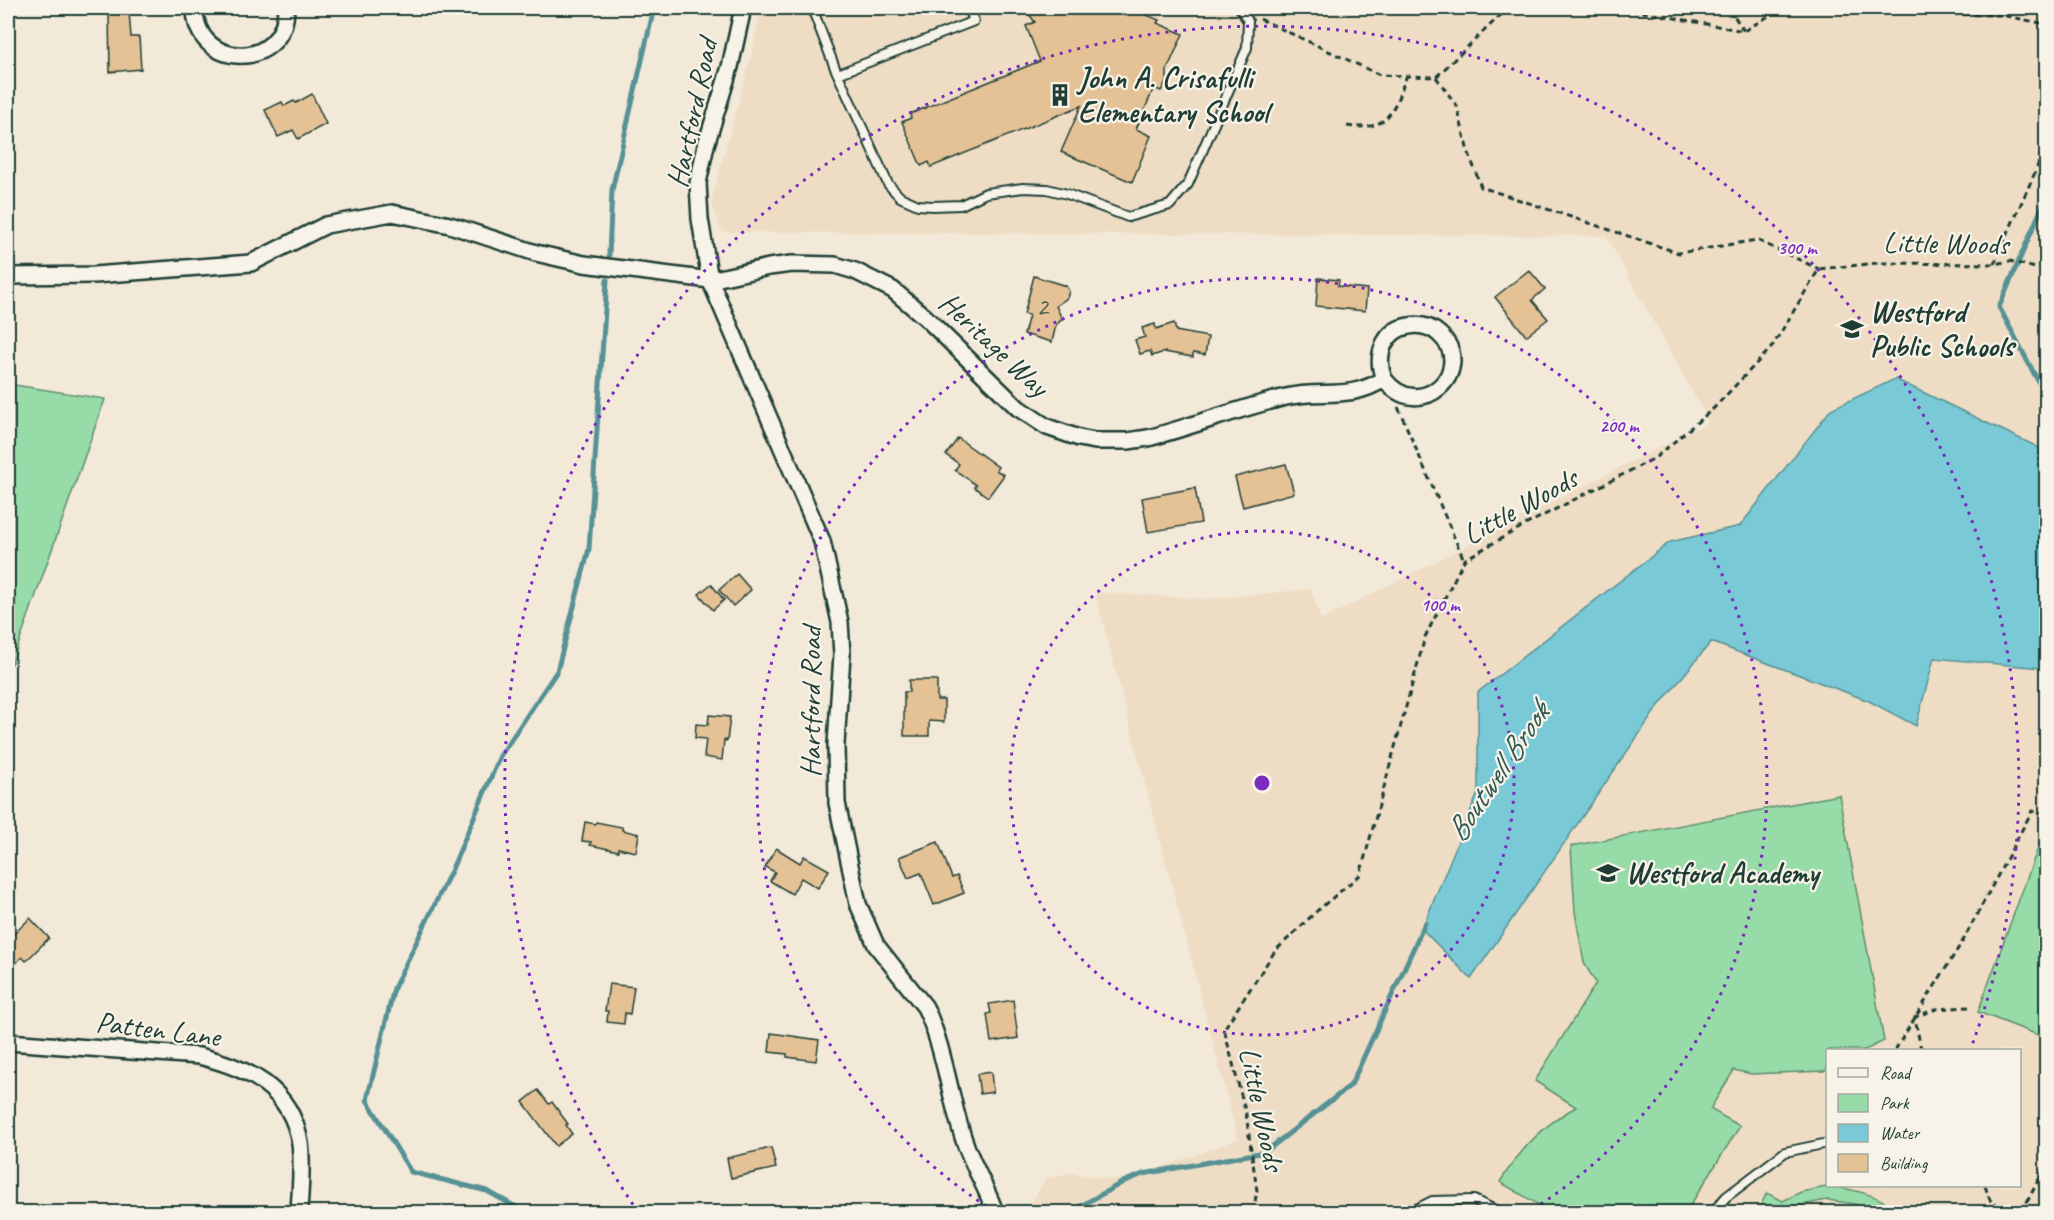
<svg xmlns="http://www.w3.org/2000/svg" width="2054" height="1220" font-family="Caveat,sans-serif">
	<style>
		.built { fill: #eeddc4; fill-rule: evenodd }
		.green { fill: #97dca8; stroke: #5b8c6e; stroke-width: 1.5 }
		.water { fill: #7ac9d6; stroke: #569195; stroke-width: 1.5 }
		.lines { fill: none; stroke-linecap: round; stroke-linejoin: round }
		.stream { stroke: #569195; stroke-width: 5 }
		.building { fill: #e4c296; stroke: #1f3d34; stroke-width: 1.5 }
		.lane-casing { stroke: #1f3d34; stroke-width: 12 }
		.street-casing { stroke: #1f3d34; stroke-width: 20 }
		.path { stroke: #1f3d34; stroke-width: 3; stroke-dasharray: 6 4.5; stroke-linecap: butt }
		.lane { stroke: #f7f3e8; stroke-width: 8 }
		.street { stroke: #f7f3e8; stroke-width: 15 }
		.ring { fill: none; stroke: #7b2cbf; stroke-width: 3; stroke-dasharray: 3 6 }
		.labels { text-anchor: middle; stroke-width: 4.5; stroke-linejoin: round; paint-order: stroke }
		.number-label { font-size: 27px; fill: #505e4c }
		.poi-label { font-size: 30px; font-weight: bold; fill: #1f3d34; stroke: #f7f3e8; text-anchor: start }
		.street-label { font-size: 30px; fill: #1f3d34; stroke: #f7f3e8 }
		.water-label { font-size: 32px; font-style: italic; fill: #315954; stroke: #f7f3e8 }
		.centre { fill: #7b2cbf; stroke: #f7f3e8; stroke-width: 3 }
		.ring-label { font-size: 18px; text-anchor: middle; font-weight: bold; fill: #7b2cbf; stroke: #f7f3e8; stroke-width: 4.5; stroke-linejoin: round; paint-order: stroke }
	</style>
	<rect width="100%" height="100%" fill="#f3e9d8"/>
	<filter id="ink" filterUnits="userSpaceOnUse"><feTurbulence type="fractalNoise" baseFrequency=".0167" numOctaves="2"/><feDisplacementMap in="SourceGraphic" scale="12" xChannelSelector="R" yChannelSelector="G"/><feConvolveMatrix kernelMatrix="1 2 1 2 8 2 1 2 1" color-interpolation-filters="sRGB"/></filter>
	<g filter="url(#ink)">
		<!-- built -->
		<path class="built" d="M761,8H2046L2045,1212H1026L1046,1178L1070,1173L1125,1181L1238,1139L1095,592L1207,599L1311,589L1321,620L1709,422L1606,236L722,232L711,202L752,53ZM1828,1050H2020V1186H1828Z"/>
		<!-- green -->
		<g class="green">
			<polygon points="8,384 105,399 8,674"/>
			<path d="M1839,795L1884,1041L1865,1050H1828L1827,1069L1824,1071L1751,1074L1734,1070L1710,1109L1740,1126L1686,1212H1551L1500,1182C1519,1151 1544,1124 1576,1107L1535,1081L1596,983L1584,963L1575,912L1571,846Z"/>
			<polygon points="2046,826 2046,1038 1978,1012"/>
			<path d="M1831,1186C1855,1190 1881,1195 1899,1212H1872L1855,1204L1827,1200L1802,1205L1789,1212H1757L1767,1193L1783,1201L1801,1192Z"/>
		</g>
		<!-- water -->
		<polygon class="water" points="1895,379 2046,451 2046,673 2042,668 1934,658 1916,726 1869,701 1711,642 1657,708 1471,979 1422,929 1478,793 1478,692 1670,542 1740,526 1831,409"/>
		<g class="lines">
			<!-- stream -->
			<g class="stream">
				<polyline points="2046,198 1999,307 2046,396"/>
				<polyline points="609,255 612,190 654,8"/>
				<polyline points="525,1212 487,1191 411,1172 367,1100 394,988 452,869 500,756 557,671 589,549 607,280"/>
				<polyline points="1070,1212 1125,1181 1143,1174 1265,1152 1351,1085 1425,923"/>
			</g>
		</g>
		<!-- building -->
		<g class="building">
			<polygon points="1024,8 1064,8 1066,11 1074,8 1130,8 1159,20 1157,23 1183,34 1167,70 1167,79 1161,91 1154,88 1136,129 1151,136 1132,182 1061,152 1081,106 931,167 929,162 921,166 902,122 911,118 910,114 1040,61 1026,26 1035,22"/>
			<polygon points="109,12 129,12 131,37 139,37 141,69 110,72"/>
			<polygon points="312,94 326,124 298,139 293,130 278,137 265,110 282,102 284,106 294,101 296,103"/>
			<polygon points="1529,270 1545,289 1532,300 1548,319 1526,336 1495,297"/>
			<polygon points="1034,276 1066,286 1069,291 1067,298 1056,306 1062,319 1056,325 1052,342 1024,334 1029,315 1024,314"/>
			<polygon points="1318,278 1339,280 1338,286 1367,289 1365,311 1316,306"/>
			<polygon points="1174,323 1176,331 1208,337 1205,355 1193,353 1193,357 1164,352 1152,356 1150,351 1140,354 1135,340 1145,337 1142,328 1155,324 1156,329"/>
			<polygon points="958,438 998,467 996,470 1004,475 988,497 974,487 976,485 955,470 959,464 946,455"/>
			<polygon points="1286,464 1294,493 1243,507 1235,477"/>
			<polygon points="1195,488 1201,523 1148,532 1142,498"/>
			<polygon points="737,574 751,590 733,606 719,590"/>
			<polygon points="711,584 724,600 713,610 699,594"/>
			<polygon points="909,680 937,680 937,700 944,700 944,722 929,721 929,736 904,736 904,692 909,692"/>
			<polygon points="709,715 730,717 727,741 724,740 722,760 704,757 706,739 695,738 696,724 708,725"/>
			<polygon points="585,822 595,824 596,822 622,827 622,830 639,834 636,852 618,848 618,851 590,845 591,842 582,841"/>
			<polygon points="938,842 952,878 957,876 964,893 934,905 921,873 908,878 899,857"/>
			<polygon points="776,848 800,863 804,856 829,870 818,888 801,878 792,894 770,881 775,872 765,867"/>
			<polygon points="30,918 49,938 26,961 22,957 8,971 8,940"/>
			<polygon points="609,984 634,987 630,1014 625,1013 624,1024 607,1022 608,1011 605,1011"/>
			<polygon points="1013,1000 1018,1038 991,1042 987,1014 991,1013 989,1004"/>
			<polygon points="771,1033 819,1040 816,1061 787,1057 787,1054 769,1052"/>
			<polygon points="991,1072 993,1092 980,1094 977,1074"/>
			<polygon points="538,1090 549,1104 552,1102 568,1124 566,1125 572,1134 556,1146 523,1102"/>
			<polygon points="771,1148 776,1168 731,1178 727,1158"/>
		</g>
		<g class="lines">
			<!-- lane casing -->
			<g class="lane-casing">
				<g id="lane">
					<polyline points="812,8 835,68 888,184 900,197 918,205 933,206 961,205 986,193 1023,188 1047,189 1067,194 1128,217 1170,205 1188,184 1247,48 1248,21 1240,8"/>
					<polyline points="838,74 974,21 969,8"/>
					<polyline points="1410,1212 1432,1201 1474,1200 1499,1212"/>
					<polyline points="1713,1212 1726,1197 1785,1152 1828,1143"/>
				</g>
			</g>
			<!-- street casing -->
			<g class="street-casing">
				<g id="street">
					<path d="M195,8C195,71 286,71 286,8"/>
					<path d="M743,8L730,67L706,145L698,183L700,219L710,280L822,541L840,622L842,655L836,744L837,803L858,904L876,945L925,1007C945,1049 949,1096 964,1140C972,1165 987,1188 995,1212"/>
					<path d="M8,276L94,275L251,263L326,225L392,213L450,225L536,253L584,264L710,280L769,267L792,264L835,265L855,271L893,290L925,317L1018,408L1047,427L1079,438L1095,441H1128L1148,438C1194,426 1239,408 1286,397C1322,388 1348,402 1384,379C1420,426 1478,368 1439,334C1431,327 1420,324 1409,326C1383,330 1375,357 1384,379"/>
					<path d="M8,1042L199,1056C248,1068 291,1088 300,1143C303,1165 300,1190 299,1212"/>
				</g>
			</g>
			<!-- path -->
			<g class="path">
				<polyline points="1621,8 1744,31 1782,8"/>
				<polyline points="1729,8 1744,31"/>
				<polyline points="1922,8 1942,14 2001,15 2046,24"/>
				<polyline points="1260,19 1380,75 1436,77 1508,8"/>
				<polyline points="1436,77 1457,106 1467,148 1481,187 1679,253 1757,240 1819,269"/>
				<path d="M1347,126C1390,132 1393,110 1407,75"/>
				<polyline points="1994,264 2037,168 2046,134"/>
				<polyline points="1398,407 1464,560"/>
				<polyline points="1895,1050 1964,939 2032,811 2046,813"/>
				<polyline points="1921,1050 1915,1017 1936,1009 1969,1007"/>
				<polyline points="1985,1186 1990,1200 2005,1212"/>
				<polyline points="1253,1212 1257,1191 1246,1114 1224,1029 1275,951 1318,910 1360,875 1425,637 1464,560 1523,526 1655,458 1714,408 1772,347 1819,269 1878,263 1994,264 2010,261 2046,271"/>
				<polyline points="2022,1212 2046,1165"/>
			</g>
			<!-- lane -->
			<use href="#lane" class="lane"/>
			<!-- street -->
			<use href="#street" class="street"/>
		</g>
	</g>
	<!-- distance rings -->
	<g class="ring">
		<circle cx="1262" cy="783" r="252"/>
		<path d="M994 1211A505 505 0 1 1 1530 1211"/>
		<path d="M638 1212A757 757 0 1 1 1971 1048"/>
	</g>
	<!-- icons -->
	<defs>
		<g id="building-bare" transform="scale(1.8)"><path d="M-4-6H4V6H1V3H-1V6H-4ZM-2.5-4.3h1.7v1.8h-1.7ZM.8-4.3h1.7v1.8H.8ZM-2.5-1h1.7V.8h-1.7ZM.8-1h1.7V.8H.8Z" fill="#1f3d34" stroke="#f7f3e8" stroke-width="2.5" paint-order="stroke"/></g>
		<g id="school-bare" transform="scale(1.8)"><path d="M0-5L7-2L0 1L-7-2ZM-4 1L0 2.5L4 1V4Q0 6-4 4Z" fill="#1f3d34" stroke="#f7f3e8" stroke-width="2.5" paint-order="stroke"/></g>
	</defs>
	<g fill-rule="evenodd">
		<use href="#building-bare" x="1060" y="95"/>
		<use href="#school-bare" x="1852" y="329"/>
		<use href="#school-bare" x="1608" y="873"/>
	</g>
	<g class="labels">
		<!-- number labels -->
		<g class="number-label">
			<text x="1042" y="315">2</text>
		</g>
		<!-- poi labels -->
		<g class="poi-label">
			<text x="1078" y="88">John A. Crisafulli<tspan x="1078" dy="34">Elementary School</tspan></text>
			<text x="1870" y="322">Westford<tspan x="1870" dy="34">Public Schools</tspan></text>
			<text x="1626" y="883">Westford Academy</text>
		</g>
		<!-- street labels -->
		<g class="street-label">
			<text transform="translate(692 113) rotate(-78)" y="10">Hartford Road</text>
			<text transform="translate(1946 243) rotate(1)" y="10">Little Woods</text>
			<text transform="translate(994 344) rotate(43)" y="10">Heritage Way</text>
			<text transform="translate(1520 506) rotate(-29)" y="10">Little Woods</text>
			<text transform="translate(810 702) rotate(-90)" y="10">Hartford Road</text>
			<text transform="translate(158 1029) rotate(7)" y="10">Patten Lane</text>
			<text transform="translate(1262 1109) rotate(78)" y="10">Little Woods</text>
		</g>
		<!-- water labels -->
		<g class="water-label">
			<text transform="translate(1497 772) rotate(-56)" y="11">Boutwell Brook</text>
		</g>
	</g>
	<circle cx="1262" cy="783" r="9" class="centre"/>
	<g class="ring-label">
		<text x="1797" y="254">300 m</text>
		<text x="1619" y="432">200 m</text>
		<text x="1440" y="611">100 m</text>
	</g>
	<!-- margin -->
	<rect width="2054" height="1220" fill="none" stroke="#f7f3e8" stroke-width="30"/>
	<rect x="15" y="15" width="2024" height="1190" fill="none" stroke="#1f3d34" stroke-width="2" filter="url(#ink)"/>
	<!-- legend -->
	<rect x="1826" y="1049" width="195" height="138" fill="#f7f3e8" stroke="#a1aaa0" stroke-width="1.5"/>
	<rect x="1838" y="1068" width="30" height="9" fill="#f7f3e8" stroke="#a1aaa0" stroke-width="1.5"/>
	<text x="1880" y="1079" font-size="18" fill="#1f3d34">Road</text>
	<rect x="1838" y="1094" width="30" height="18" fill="#97dca8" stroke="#a1aaa0" stroke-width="1.5"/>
	<text x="1880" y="1109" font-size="18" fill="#1f3d34">Park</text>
	<rect x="1838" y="1124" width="30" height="18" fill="#7ac9d6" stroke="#a1aaa0" stroke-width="1.5"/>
	<text x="1880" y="1139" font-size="18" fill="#1f3d34">Water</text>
	<rect x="1838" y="1154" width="30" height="18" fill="#e4c296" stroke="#a1aaa0" stroke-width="1.5"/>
	<text x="1880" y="1169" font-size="18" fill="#1f3d34">Building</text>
</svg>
